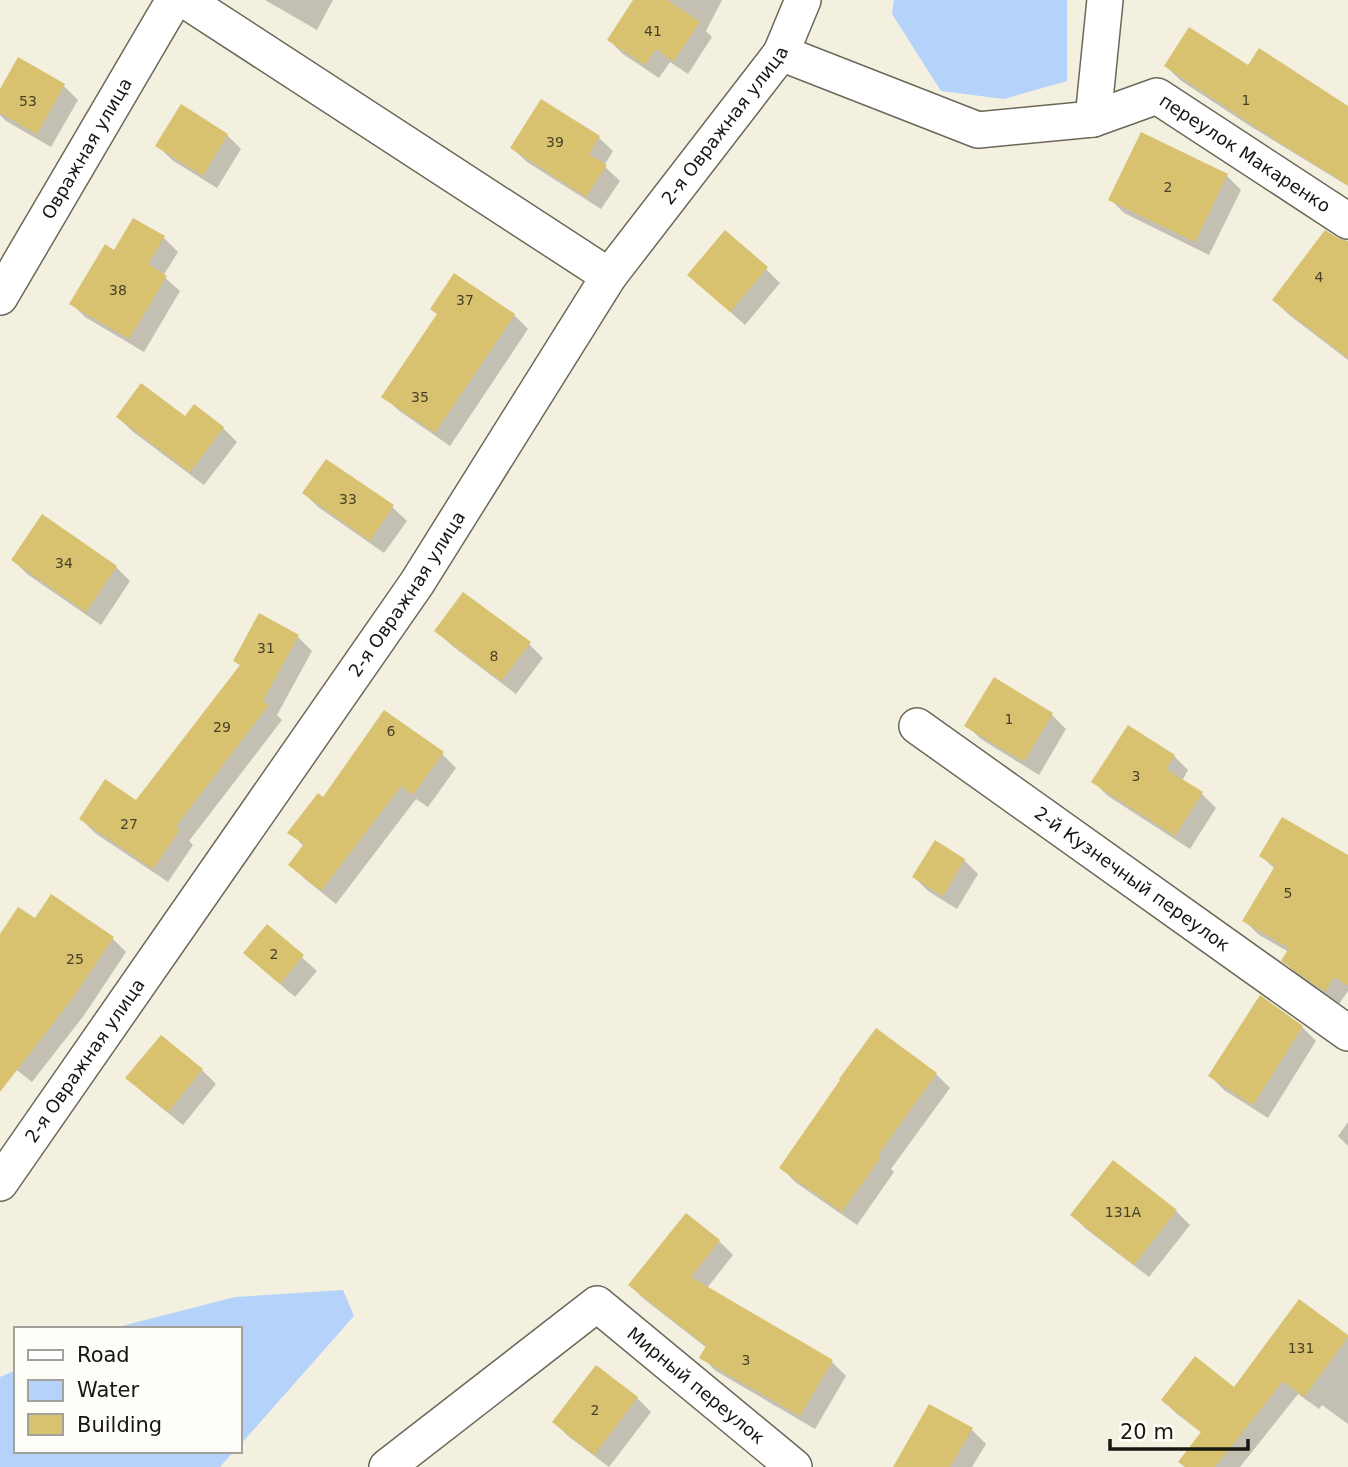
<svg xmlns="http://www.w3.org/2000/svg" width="1348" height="1467" font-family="'DejaVu Sans',sans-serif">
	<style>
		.water { fill: #b5d3fa }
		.shadow { fill: #0003 }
		.building { fill: #d8c26f }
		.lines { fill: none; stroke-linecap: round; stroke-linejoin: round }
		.minor-casing { stroke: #6b685a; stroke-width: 38 }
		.minor { stroke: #fff; stroke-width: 35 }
		.labels { text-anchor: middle; stroke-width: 5; stroke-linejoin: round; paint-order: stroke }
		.number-label { font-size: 14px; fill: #474128 }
		.street-label { font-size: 18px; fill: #171610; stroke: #fffdf7 }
	</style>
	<rect width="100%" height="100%" fill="#f4f0e0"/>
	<!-- water -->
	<g class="water">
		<polygon points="894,0 1067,0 1067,81 1004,99 941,91 892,14"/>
		<polygon points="343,1290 354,1316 240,1445 240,1329 110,1329 235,1297"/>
		<polygon points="16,1370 16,1451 234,1451 220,1467 0,1467 0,1377"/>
	</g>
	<!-- shadow -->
	<g class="shadow">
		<polygon points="265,0 333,0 317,30"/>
		<polygon points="636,0 722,0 706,31 712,37 688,74 670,62 659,78 623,54 609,40"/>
		<polygon points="1166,66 1248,68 1348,108 1348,186 1250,126 1180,80"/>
		<polygon points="64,86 78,100 51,147 6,121 0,115 0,92"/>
		<polygon points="227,135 241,149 217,188 172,160 158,146"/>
		<polygon points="598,137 613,151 604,166 620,181 601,209 527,162 512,148"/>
		<polygon points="1227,176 1241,190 1209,255 1124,213 1110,199"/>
		<polygon points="164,238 178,252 163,276 180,291 144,352 85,317 71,303 115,252"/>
		<polygon points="1348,256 1348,360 1288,314 1274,300"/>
		<polygon points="766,269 780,283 745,325 689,275"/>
		<polygon points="514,315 528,329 450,446 398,410 384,396"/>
		<polygon points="118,417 185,419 223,428 237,442 204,485 132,431"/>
		<polygon points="304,493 392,507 407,521 384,553 318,507"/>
		<polygon points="42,517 116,567 130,581 101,625 27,574 13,560"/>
		<polygon points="437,631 529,644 543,658 516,694 451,645"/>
		<polygon points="298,637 312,651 277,715 282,720 189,841 193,845 168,882 95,833 81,819 137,803 241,666 235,660"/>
		<polygon points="994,679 1052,715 1066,729 1039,775 981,739 966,725"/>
		<polygon points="442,754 456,768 428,807 416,799 336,904 305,879 291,865 304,847 290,832 323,799"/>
		<polygon points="1174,756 1188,770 1182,781 1202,794 1216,808 1190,849 1108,796 1094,782"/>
		<polygon points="935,842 964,860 978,874 957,909 928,891 914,877"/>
		<polygon points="1261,856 1348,860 1348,991 1339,1004 1297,975 1283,960 1289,952 1259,935 1245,921 1275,869"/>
		<polygon points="267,926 317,971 295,997 260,967"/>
		<polygon points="112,938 126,952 85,1014 32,1082 0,1057 0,980"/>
		<polygon points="1302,1027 1316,1041 1268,1118 1224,1090 1210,1076"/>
		<polygon points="876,1030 936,1074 950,1088 891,1169 894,1172 857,1225 795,1182 781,1167"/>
		<polygon points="202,1070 216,1084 183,1125 142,1092 128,1078"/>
		<polygon points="1348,1122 1348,1146 1338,1136"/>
		<polygon points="1176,1211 1190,1225 1149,1277 1086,1229 1072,1215"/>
		<polygon points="719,1241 733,1255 707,1288 832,1362 846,1376 815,1429 716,1371 702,1357 707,1348 644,1299 630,1285"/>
		<polygon points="1348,1337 1348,1424 1322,1405 1319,1409 1298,1394 1240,1467 1186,1467 1202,1433 1177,1414 1163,1400 1234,1389"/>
		<polygon points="597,1368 637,1398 651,1412 609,1467 568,1436 554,1422"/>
		<polygon points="972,1430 986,1444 972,1467 895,1467"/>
	</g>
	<!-- building -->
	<g class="building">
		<polygon points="633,0 667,0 700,22 673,62 656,49 645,65 607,40"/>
		<polygon points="1189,27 1248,65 1259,48 1348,106 1348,185 1285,146 1164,66"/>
		<polygon points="18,57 65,84 37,134 0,113 0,89"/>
		<polygon points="541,99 600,136 589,154 607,165 586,197 510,148"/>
		<polygon points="181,104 228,134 203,176 155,146"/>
		<polygon points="1141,132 1228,174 1195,242 1108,200"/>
		<polygon points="133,218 165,236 148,264 167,276 129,339 69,304 105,244 114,250"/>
		<polygon points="725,230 768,267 730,312 687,275"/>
		<polygon points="1325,230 1338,238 1348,241 1348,358 1272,300"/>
		<polygon points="454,273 515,314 435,433 381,397 437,314 430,309"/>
		<polygon points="141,383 185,416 194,404 224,427 190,472 116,417"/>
		<polygon points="326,459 394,505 370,541 302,493"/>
		<polygon points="42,514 117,566 86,612 11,560"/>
		<polygon points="463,592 531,642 501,681 434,631"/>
		<polygon points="259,613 299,635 263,701 269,705 176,826 180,829 153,869 79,819 105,779 136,800 240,665 233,661"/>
		<polygon points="994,677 1053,713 1024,762 964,726"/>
		<polygon points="384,710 444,752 413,795 401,786 321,891 288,865 304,844 287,833 318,793 323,797"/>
		<polygon points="1128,725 1175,755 1166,769 1203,792 1175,836 1091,782"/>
		<polygon points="1282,817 1348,855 1348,986 1334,977 1325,992 1281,961 1289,948 1242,921 1275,866 1259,856"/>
		<polygon points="935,840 965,859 943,896 912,877"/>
		<polygon points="51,894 114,937 71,1000 0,1092 0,934 18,907 35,918"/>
		<polygon points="267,924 304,955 280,984 243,953"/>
		<polygon points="1260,995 1303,1026 1253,1105 1208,1076"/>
		<polygon points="876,1028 937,1073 878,1155 881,1157 842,1212 779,1168 840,1080 839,1079"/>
		<polygon points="161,1035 203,1069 168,1112 125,1078"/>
		<polygon points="1113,1160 1177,1210 1134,1265 1070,1215"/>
		<polygon points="686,1213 720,1240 691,1277 833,1360 800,1416 699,1358 706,1346 628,1285"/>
		<polygon points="1299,1299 1348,1335 1348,1337 1304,1397 1283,1381 1215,1467 1185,1467 1178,1462 1201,1432 1161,1400 1195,1356 1234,1387"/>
		<polygon points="596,1365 638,1397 594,1455 552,1422"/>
		<polygon points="929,1404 973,1428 950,1467 893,1467"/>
	</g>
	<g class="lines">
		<!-- minor casing -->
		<g class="minor-casing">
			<g id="minor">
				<polyline points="185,0 609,276"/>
				<path id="s1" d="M781,53L978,130L1093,119L1157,96L1348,221"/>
				<polyline points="1093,119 1105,0"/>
				<path id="s2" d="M0,297L174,0"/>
				<path id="s3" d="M917,726L1348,1033"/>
				<path id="s4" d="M0,1183L417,583L609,276L781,53L803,0"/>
				<path id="s5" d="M387,1467L597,1304L794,1467"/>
			</g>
		</g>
		<!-- minor -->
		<use href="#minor" class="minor"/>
	</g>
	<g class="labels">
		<!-- number labels -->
		<g class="number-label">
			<text x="653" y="36">41</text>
			<text x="1246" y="105">1</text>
			<text x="28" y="106">53</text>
			<text x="555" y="147">39</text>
			<text x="1168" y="192">2</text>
			<text x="1319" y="282">4</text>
			<text x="118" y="295">38</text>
			<text x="465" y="305">37</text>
			<text x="420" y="402">35</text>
			<text x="348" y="504">33</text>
			<text x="64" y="568">34</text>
			<text x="266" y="653">31</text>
			<text x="494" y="661">8</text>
			<text x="1009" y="724">1</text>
			<text x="222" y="732">29</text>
			<text x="391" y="736">6</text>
			<text x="1136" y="781">3</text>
			<text x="129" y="829">27</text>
			<text x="1288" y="898">5</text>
			<text x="274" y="959">2</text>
			<text x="75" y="964">25</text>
			<text x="1123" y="1217">131А</text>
			<text x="1301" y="1353">131</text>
			<text x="746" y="1365">3</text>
			<text x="595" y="1415">2</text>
		</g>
		<!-- street labels -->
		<g class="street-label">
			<text dy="6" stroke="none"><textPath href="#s4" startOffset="1283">2-я Овражная улица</textPath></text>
			<text dy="6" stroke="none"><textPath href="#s2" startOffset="172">Овражная улица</textPath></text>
			<text dy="6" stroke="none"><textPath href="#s1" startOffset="500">переулок Макаренко</textPath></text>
			<text dy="6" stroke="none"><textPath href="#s4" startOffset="716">2-я Овражная улица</textPath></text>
			<text dy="6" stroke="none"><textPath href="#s3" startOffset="264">2-й Кузнечный переулок</textPath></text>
			<text dy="6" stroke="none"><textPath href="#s4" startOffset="149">2-я Овражная улица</textPath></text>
			<text dy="6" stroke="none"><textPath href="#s5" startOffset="394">Мирный переулок</textPath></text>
		</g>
	</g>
	<!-- legend -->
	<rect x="14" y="1327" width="228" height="126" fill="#fffdf7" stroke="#a2a19b" stroke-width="2"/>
	<rect x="28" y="1350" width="35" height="10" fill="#ffffff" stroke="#a2a19b" stroke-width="2"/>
	<text x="77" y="1362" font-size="21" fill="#171610">Road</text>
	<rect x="28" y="1380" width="35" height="21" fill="#b5d3fa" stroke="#a2a19b" stroke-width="2"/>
	<text x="77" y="1397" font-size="21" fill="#171610">Water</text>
	<rect x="28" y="1414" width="35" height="21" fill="#d8c26f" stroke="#a2a19b" stroke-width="2"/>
	<text x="77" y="1432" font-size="21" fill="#171610">Building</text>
	<!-- scale -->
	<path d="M1110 1439v10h138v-10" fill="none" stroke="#171610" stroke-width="3.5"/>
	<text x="1120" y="1439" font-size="21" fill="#171610" stroke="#fffdf7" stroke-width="5" paint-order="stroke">20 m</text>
</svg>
